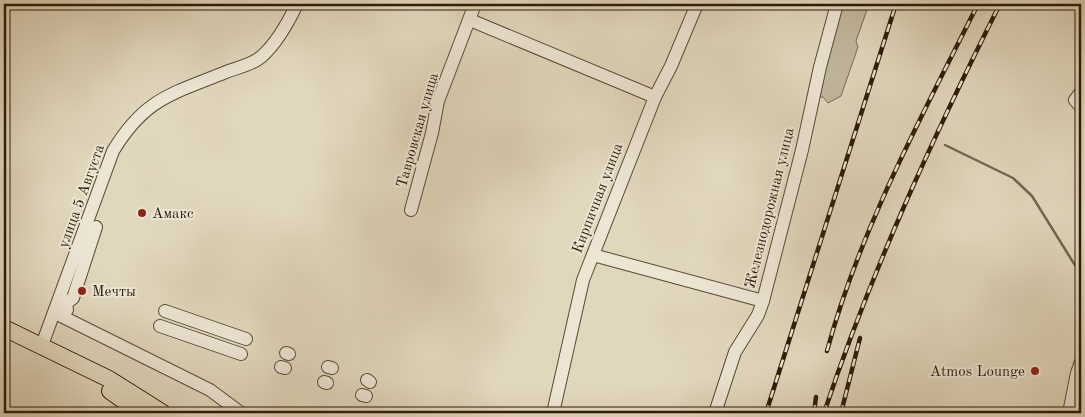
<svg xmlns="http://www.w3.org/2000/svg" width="1085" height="417" font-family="'Old Standard TT',serif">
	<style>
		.green { fill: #c2b79e; stroke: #786953 }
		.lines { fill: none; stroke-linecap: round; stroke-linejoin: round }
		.stream { stroke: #74654f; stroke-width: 2.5 }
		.minor-casing { stroke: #5a4a35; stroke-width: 14 }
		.major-casing { stroke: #2d1b08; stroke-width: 18 }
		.minor { stroke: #ece5d4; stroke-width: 12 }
		.major { stroke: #e1d7bd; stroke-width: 16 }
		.rail-casing { stroke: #2d1b08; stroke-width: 4.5 }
		.rail { stroke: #ece5d4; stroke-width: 2.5; stroke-dasharray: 8; stroke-linecap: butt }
		.poi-dot { fill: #8f2418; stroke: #ece5d4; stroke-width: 2 }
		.labels { text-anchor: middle; stroke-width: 4; stroke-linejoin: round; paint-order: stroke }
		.street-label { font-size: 15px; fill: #2d1b08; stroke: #ece5d4 }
		.poi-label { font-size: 15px; fill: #2d1b08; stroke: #ece5d4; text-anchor: start }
	</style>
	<rect width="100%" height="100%" fill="#e1d7bd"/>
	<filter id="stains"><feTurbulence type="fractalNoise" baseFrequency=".004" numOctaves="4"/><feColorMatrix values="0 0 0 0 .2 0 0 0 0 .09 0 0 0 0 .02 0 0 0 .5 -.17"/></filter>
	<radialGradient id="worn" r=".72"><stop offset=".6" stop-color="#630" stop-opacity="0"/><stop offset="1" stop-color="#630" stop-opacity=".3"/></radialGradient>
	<!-- green -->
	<polygon class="green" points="843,4 869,4 856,41 858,47 841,96 828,103 823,97 815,97"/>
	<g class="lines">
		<!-- stream -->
		<polyline class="stream" points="945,145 1013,178 1032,196 1081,275"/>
		<!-- minor casing -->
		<g class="minor-casing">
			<g id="minor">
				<polyline points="470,20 655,97"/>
				<polyline points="1081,92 1075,100 1081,107"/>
				<polyline points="411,210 432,133 438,101 475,4"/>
				<polyline points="593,255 763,301"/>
				<polyline points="67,310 66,303 73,298 96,227"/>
				<polyline points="165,311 246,339"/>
				<polyline points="55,313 210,390 241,413"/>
				<polyline points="160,326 241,354"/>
				<path d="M42,345L113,151C145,98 172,94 226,72C236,68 252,65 261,57C277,43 288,23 297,4"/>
				<polyline points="286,353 289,354"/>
				<polyline points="281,367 285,368"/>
				<polyline points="328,367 332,368"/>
				<polyline points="367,380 370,382"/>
				<polyline points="324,382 327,383"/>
				<polyline points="362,395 366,396"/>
				<polyline points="553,413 583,280 655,97 671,66 697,4"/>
				<polyline points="715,413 735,352 758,315 763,301 802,150 820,67 837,4"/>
				<polyline points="1069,413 1077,373 1081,362"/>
			</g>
		</g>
		<!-- major casing -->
		<g class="major-casing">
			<g id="major">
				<polyline points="4,328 109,379 163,413"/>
				<polyline points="110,391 141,413"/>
			</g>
		</g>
		<!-- minor -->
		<use href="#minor" class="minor"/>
		<!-- major -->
		<use href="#major" class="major"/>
		<!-- rail casing -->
		<g class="rail-casing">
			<g id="rail">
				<path d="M827,351C860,229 922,116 978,4"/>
				<polyline points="766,413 896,4"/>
				<polyline points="814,413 816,397"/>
				<path d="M824,413C871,272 933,137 1000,4"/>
				<polyline points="841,413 860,338"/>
			</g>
		</g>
		<!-- rail -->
		<use href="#rail" class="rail"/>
	</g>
	<!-- markers -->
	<g class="poi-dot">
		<circle cx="142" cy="213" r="5"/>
		<circle cx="82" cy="291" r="5"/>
		<circle cx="1035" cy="371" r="5"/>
	</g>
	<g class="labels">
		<!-- street labels -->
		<g class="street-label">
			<text transform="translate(417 130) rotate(-74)" y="5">Тавровская улица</text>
			<text transform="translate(81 196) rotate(-70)" y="5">улица 5 Августа</text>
			<text transform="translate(597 198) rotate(-69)" y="5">Кирпичная улица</text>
			<text transform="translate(769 208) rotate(-76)" y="5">Железнодорожная улица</text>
		</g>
		<!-- poi labels -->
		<g class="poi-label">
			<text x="152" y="218">Амакс</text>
			<text x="92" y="296">Мечты</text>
			<text x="1025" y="376" text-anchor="end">Atmos Lounge</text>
		</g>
	</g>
	<!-- margin -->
	<rect width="1085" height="417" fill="none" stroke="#e1d7bd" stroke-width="20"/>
	<rect x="5" y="5" width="1075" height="407" fill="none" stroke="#2d1b08" stroke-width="2.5"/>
	<rect x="10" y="10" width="1065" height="397" fill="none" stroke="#2d1b08"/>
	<rect width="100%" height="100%" filter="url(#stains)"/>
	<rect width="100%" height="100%" fill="url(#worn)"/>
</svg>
